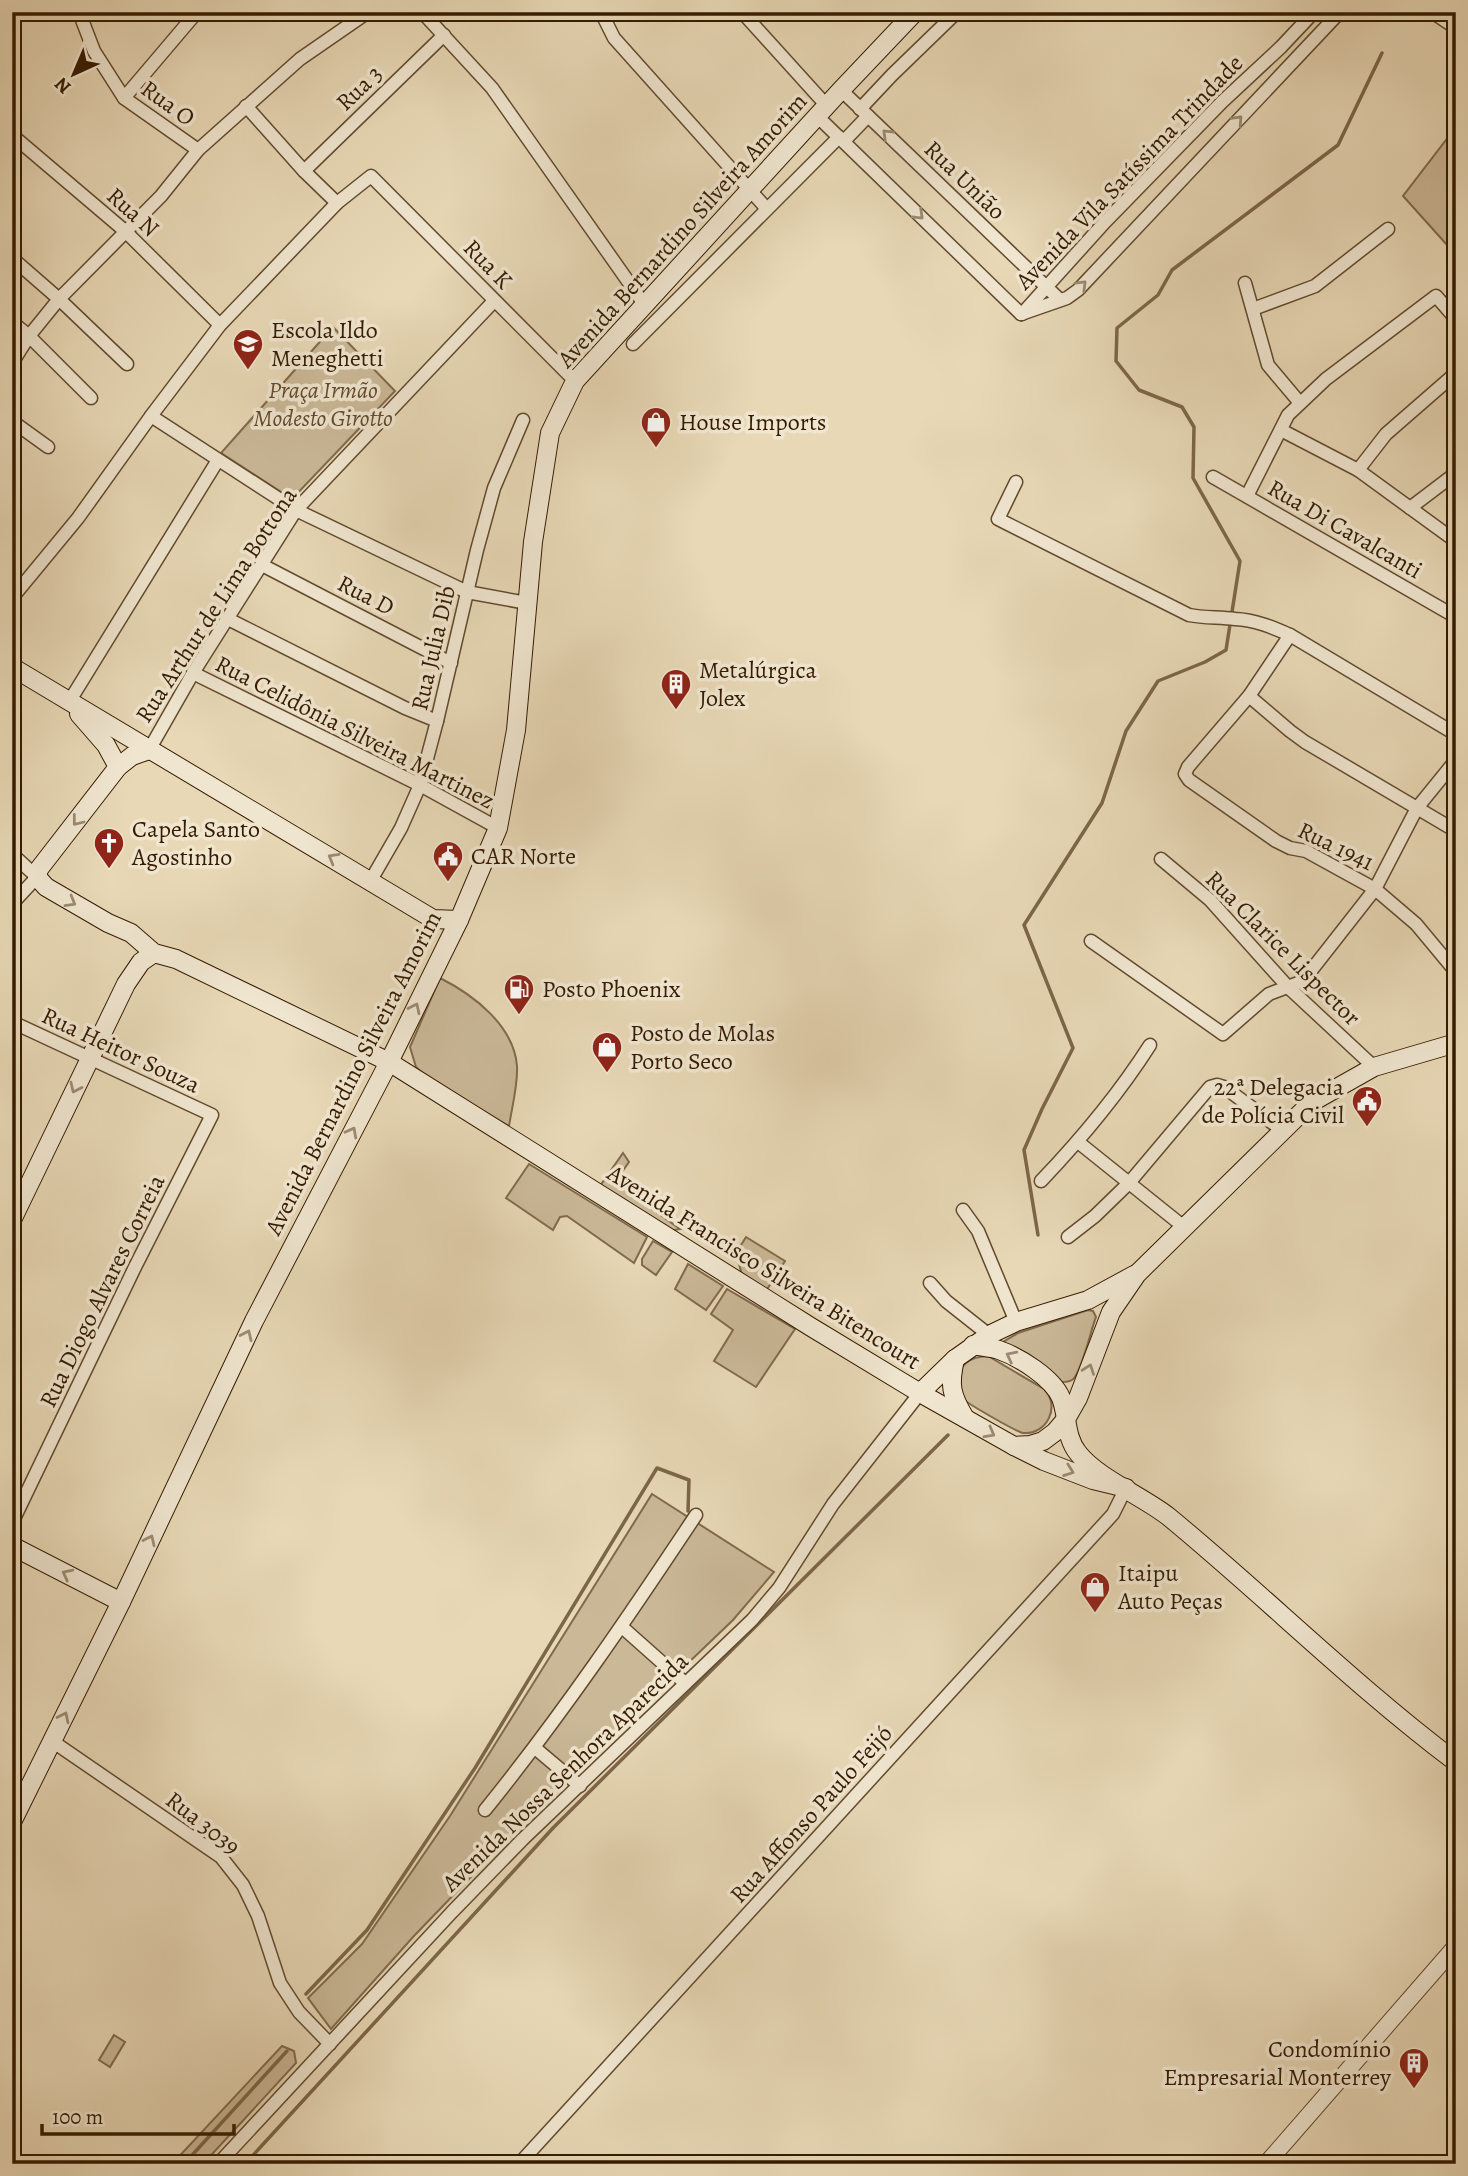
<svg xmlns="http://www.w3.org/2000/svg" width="1468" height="2176" font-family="Alegreya,serif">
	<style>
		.green { fill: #cab897; stroke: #806a4c; stroke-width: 2 }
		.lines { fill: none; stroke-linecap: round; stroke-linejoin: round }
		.stream { stroke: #7c6648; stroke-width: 3.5 }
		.minor-casing { stroke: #624a2e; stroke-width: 15 }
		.tertiary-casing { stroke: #624a2e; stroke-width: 18 }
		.secondary-casing { stroke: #351b00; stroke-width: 20 }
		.minor { stroke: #f0e6d0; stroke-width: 12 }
		.tertiary { stroke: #f0e6d0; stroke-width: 16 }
		.secondary { stroke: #f0e6d0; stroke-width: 18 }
		.oneway { stroke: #9c8b72 }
		.labels { text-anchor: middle; stroke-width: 7; stroke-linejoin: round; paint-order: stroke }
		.street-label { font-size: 24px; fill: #351b00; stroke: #f0e6d0 }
		.poi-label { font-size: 24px; fill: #351b00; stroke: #f0e6d0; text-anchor: start }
		.park-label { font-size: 24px; font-style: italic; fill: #624a2d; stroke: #f0e6d0 }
	</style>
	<rect width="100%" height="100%" fill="#e8d8b6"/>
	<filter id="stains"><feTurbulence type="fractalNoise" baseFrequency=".00286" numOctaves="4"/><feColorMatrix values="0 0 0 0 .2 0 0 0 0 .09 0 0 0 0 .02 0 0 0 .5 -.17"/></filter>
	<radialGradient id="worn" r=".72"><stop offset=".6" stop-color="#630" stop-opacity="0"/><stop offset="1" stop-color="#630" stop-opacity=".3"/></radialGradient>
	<!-- green -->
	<g class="green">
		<polygon points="1456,127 1456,255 1403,196"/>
		<polygon points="333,327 395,391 292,499 221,453"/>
		<path d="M440,978C474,995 514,1026 517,1066C518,1085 512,1107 509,1126L424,1075L416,1067L410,1047Z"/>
		<polygon points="623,1153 629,1162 615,1182 680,1229 669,1231 600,1186"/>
		<polygon points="529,1164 647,1237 634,1263 567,1216 560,1217 553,1230 506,1198"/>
		<polygon points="746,1237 785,1261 766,1291 742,1275 736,1253"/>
		<polygon points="653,1241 672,1252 656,1275 642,1265 642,1259"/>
		<polygon points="688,1264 723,1286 706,1310 675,1289"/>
		<polygon points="727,1289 795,1329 756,1387 714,1361 733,1330 711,1314"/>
		<path d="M1088,1310L1093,1311L1096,1317C1091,1329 1081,1375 1072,1380C1069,1382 1065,1382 1061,1382L998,1345L1018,1333Z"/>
		<path d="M988,1356L1044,1389C1061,1406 1047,1435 1023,1433C1017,1432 966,1403 962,1398C959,1394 957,1388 955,1383C961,1365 967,1357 988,1356Z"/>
		<polygon points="652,1494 774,1572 733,1620 544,1801 413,1937 331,2029 308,1998 362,1944 450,1816"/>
		<polygon points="114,2035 125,2042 110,2067 99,2060"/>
		<polygon points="282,2046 294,2051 296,2063 203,2164 172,2164"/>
	</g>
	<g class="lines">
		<!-- stream -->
		<g class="stream">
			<polyline points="1038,1235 1024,1150 1042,1109 1073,1048 1024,925 1102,803 1126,731 1158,681 1205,662 1226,650 1240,561 1193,478 1194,427 1182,407 1139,390 1116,361 1117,328 1158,295 1172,270 1338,145 1382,53"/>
			<polyline points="306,1994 367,1930 475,1768 657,1468 689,1480 688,1511"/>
			<polyline points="184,2164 287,2051"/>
			<polyline points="245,2164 553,1828 948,1435"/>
		</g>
		<!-- minor casing -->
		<g class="minor-casing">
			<g id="minor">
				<polyline points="79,12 94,51 124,98 198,150"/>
				<polyline points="422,12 492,88 644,304"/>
				<polyline points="601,12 614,38 767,209"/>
				<polyline points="742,12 827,106"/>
				<polyline points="1432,12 1456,28"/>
				<polyline points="841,90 1060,300"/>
				<polyline points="124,98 197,12"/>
				<polyline points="246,106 304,171 337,203"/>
				<polyline points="860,109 892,75 957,12"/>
				<polyline points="817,116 1021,314"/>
				<polyline points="12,135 125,231 220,325"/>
				<polyline points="844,141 868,116"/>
				<polyline points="304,171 444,35"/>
				<polyline points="12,258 59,299 127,364"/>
				<polyline points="1245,283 1268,365 1300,403"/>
				<polyline points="1253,309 1315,286 1388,229"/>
				<polyline points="1021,314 1067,298 1078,290 1340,12"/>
				<polyline points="1022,314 1105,222 1222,102 1281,47 1314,12"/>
				<polyline points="12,322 29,336 91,398"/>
				<polyline points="633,344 839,137"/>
				<polyline points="12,363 29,336 59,299 161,196 198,150 300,59 368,12"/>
				<polyline points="151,416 296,510 467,592 527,603"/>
				<polyline points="12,421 48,447"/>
				<polyline points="1281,430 1358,470 1450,537 1456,535"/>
				<polyline points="1358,470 1386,434 1456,373"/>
				<polyline points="1213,477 1456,617"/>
				<path d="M1016,482L998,519L1189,615C1204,618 1219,617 1235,619C1255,620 1272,627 1290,635L1452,732L1456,733"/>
				<polyline points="1247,496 1288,415 1326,379 1436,296 1456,319"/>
				<polyline points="1410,508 1456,473"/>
				<polyline points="262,565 451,663"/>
				<polyline points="12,598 78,518 151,416 220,325 337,203 371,176 575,381"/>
				<polyline points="228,619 405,708 437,721"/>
				<polyline points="1290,635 1249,696 1188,767 1185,774 1189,780 1276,841 1290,848 1306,851 1375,889 1416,924 1456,972"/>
				<polyline points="193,673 420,785 498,828"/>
				<polyline points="1249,696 1290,731 1305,742 1456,831"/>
				<polyline points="69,702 218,460"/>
				<polyline points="149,750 193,673 296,510 494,301"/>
				<polyline points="12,854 37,877 12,904"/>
				<polyline points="1161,859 1210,900 1288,987 1374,1067"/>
				<polyline points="371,880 401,828 420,785 437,721 477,550 494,488 523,420"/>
				<polyline points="1091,941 1223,1034 1269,994 1298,983 1306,977 1375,889 1417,808 1456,760"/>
				<polyline points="12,1022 212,1115 135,1267 12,1523"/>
				<polyline points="1078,1142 1184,1227"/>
				<path d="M1041,1181C1082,1138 1118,1095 1150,1045"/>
				<polyline points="963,1210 978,1231 1016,1322"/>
				<polyline points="1068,1237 1095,1216 1129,1183 1210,1087 1217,1085 1224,1087 1282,1130"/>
				<polyline points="930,1283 946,1301 989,1335"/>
				<polyline points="622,1627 685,1683"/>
				<polyline points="52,1741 221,1857 243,1885 258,1916 280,1983 299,2012 330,2044"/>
				<polyline points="535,1748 580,1786"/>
				<path d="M485,1810C561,1716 629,1616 696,1515"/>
				<polyline points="218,2164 452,1912 523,1839 752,1620 779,1588 833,1504 920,1393"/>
				<polyline points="519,2164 1113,1514 1126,1488"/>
			</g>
		</g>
		<!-- tertiary casing -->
		<g class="tertiary-casing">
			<polyline id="tertiary" points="1266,2164 1456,1946"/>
		</g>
		<!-- secondary casing -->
		<g class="secondary-casing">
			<g id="secondary">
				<polyline points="12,667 433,919 459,920"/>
				<polyline points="79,714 106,745 118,767"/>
				<polyline points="149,750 132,756 118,767 39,869 37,877 46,887 108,923 131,933 154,953 176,959 389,1062 811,1327 920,1393 1014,1446 1044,1461 1093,1480 1126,1488"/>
				<polyline points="12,1220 126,984 141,962 154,953"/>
				<path d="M973,1345C982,1347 991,1347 999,1350C1019,1357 1053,1378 1061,1398C1068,1416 1065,1437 1078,1453C1096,1477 1144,1497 1169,1517C1266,1597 1355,1686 1456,1762"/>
				<path d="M955,1359C949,1385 951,1395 965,1418"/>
				<polyline points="920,1393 955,1359 989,1335 1016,1322 1088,1300 1134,1275"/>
				<polyline points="1014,1446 1030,1445 1043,1441 1055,1432 1066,1419 1078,1398 1111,1312 1137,1274 1312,1102 1374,1067 1456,1043"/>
				<polyline points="12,1546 121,1602"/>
				<polyline points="12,1822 121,1602 254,1321 389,1062 459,920 498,828 516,730 533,542 550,433 575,381 841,90 915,12"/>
			</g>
		</g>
		<!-- minor -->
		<use href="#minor" class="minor"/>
		<!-- tertiary -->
		<use href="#tertiary" class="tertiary"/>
		<!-- secondary -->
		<use href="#secondary" class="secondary"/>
	</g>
	<!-- one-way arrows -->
	<defs><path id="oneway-chevron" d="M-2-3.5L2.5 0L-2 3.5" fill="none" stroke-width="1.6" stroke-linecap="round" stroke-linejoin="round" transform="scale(1.75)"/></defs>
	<g class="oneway">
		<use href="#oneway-chevron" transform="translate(1238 120) rotate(-47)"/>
		<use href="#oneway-chevron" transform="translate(887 134) rotate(-136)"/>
		<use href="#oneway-chevron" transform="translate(919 215) rotate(44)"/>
		<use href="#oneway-chevron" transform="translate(1082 285) rotate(-45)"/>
		<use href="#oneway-chevron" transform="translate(77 821) rotate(128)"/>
		<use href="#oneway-chevron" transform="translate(333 858) rotate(-150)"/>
		<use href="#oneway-chevron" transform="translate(71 902) rotate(30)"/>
		<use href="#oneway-chevron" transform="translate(415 1008) rotate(-64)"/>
		<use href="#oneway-chevron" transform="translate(75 1088) rotate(115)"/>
		<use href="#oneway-chevron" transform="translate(352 1132) rotate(-62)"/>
		<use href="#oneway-chevron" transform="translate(247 1335) rotate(-65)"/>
		<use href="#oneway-chevron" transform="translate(1011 1356) rotate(-153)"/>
		<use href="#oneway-chevron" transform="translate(1089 1369) rotate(-70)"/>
		<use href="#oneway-chevron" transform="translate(990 1433) rotate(29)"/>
		<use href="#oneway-chevron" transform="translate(1069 1471) rotate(20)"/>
		<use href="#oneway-chevron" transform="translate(150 1540) rotate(-65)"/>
		<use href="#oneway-chevron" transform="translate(67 1574) rotate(-153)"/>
		<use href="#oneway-chevron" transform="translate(64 1717) rotate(-64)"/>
	</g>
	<!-- icons -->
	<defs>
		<g id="school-pin" transform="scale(1.575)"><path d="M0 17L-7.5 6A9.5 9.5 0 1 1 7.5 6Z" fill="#8f2418" stroke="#f0e6d0"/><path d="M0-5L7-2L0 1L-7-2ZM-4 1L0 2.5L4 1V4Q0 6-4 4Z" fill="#fff"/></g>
		<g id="shop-pin" transform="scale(1.575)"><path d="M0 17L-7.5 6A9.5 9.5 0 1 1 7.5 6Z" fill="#8f2418" stroke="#f0e6d0"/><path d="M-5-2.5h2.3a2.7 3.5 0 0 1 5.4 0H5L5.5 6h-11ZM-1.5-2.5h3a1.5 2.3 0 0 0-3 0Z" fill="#fff"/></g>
		<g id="building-pin" transform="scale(1.575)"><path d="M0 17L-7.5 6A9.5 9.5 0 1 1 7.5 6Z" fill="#8f2418" stroke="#f0e6d0"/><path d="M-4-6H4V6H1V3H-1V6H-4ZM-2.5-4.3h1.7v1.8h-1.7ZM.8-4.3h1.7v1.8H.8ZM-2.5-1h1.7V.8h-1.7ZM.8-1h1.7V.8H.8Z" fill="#fff"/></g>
		<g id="church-pin" transform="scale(1.575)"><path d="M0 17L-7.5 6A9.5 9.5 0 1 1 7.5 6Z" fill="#8f2418" stroke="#f0e6d0"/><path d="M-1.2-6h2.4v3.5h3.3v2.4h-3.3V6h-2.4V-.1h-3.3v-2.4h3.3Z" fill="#fff"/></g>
		<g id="civic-pin" transform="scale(1.575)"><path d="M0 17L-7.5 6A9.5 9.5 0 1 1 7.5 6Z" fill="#8f2418" stroke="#f0e6d0"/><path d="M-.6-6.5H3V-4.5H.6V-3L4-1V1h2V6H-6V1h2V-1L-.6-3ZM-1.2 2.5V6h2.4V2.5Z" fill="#fff"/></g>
		<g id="fuel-pin" transform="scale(1.575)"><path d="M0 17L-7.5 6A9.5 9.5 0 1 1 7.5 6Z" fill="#8f2418" stroke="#f0e6d0"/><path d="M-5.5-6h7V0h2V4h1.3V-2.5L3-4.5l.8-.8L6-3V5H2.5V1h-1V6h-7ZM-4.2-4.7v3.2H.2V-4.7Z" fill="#fff"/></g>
	</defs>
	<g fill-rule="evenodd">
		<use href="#school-pin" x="248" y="344"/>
		<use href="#shop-pin" x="656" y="422"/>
		<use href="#building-pin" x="676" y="684"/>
		<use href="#church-pin" x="109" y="843"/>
		<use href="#civic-pin" x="448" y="856"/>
		<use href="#fuel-pin" x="519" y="989"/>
		<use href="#shop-pin" x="607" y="1047"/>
		<use href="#civic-pin" x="1367" y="1101"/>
		<use href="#shop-pin" x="1095" y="1587"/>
		<use href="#building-pin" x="1414" y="2063"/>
	</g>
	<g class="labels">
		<!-- street labels -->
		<g class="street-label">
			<text transform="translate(359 88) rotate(-44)" y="8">Rua 3</text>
			<text transform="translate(168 103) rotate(36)" y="8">Rua O</text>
			<text transform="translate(1129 172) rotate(-46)" y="8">Avenida Vila Satíssima Trindade</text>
			<text transform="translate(965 180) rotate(44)" y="8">Rua União</text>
			<text transform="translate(133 212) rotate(42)" y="8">Rua N</text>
			<text transform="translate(682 230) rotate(-48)" y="8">Avenida Bernardino Silveira Amorim</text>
			<text transform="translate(488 264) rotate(46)" y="8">Rua K</text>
			<text transform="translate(1345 529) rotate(30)" y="8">Rua Di Cavalcanti</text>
			<text transform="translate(366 595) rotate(27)" y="8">Rua D</text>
			<text transform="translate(216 605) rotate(-57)" y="8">Rua Arthur de Lima Bottona</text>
			<text transform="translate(433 648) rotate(-77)" y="8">Rua Julia Dib</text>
			<text transform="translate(355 732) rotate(27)" y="8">Rua Celidônia Silveira Martinez</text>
			<text transform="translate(1336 846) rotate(26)" y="8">Rua 1941</text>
			<text transform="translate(1283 948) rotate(45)" y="8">Rua Clarice Lispector</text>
			<text transform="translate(121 1050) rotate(25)" y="8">Rua Heitor Souza</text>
			<text transform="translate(353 1073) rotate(-63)" y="8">Avenida Bernardino Silveira Amorim</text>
			<text transform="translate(764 1267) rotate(32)" y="8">Avenida Francisco Silveira Bitencourt</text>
			<text transform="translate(102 1291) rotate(-64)" y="8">Rua Diogo Alvares Correia</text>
			<text transform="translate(565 1772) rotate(-44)" y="8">Avenida Nossa Senhora Aparecida</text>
			<text transform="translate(811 1814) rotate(-48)" y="8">Rua Affonso Paulo Feijó</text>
			<text transform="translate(203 1823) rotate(38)" y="8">Rua 3039</text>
		</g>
		<!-- poi labels -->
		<g class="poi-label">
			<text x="271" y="338">Escola Ildo<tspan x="271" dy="28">Meneghetti</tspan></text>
			<text x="679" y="430">House Imports</text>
			<text x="699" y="678">Metalúrgica<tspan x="699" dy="28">Jolex</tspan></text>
			<text x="132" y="837">Capela Santo<tspan x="132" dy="28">Agostinho</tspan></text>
			<text x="471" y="864">CAR Norte</text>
			<text x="542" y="997">Posto Phoenix</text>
			<text x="630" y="1041">Posto de Molas<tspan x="630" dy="28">Porto Seco</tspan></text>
			<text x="1344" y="1095" text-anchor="end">22ª Delegacia<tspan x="1344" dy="28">de Polícia Civil</tspan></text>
			<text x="1118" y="1581">Itaipu<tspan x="1118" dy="28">Auto Peças</tspan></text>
			<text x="1391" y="2057" text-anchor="end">Condomínio<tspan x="1391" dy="28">Empresarial Monterrey</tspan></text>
		</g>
		<!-- park labels -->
		<g class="park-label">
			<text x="323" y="398">Praça Irmão<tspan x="323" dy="28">Modesto Girotto</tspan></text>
		</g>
	</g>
	<!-- margin -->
	<rect width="1468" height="2176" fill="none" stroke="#e8d8b6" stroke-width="42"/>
	<rect x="14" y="14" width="1440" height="2148" fill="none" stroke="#351b00" stroke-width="3.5"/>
	<rect x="21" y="21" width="1426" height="2134" fill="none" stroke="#351b00" stroke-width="2"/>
	<!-- north arrow -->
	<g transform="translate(74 74) rotate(224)" stroke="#f0e6d0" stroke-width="5" paint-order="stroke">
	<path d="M0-5L12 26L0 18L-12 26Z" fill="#351b00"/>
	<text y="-10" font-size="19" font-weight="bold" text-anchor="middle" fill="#351b00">N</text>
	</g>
	<!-- scale -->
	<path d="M42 2124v10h192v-10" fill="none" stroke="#351b00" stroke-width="3.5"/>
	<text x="52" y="2124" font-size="21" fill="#351b00" stroke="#f0e6d0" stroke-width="5" paint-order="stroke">100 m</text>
	<rect width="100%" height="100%" filter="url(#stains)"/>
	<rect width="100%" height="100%" fill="url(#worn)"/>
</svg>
